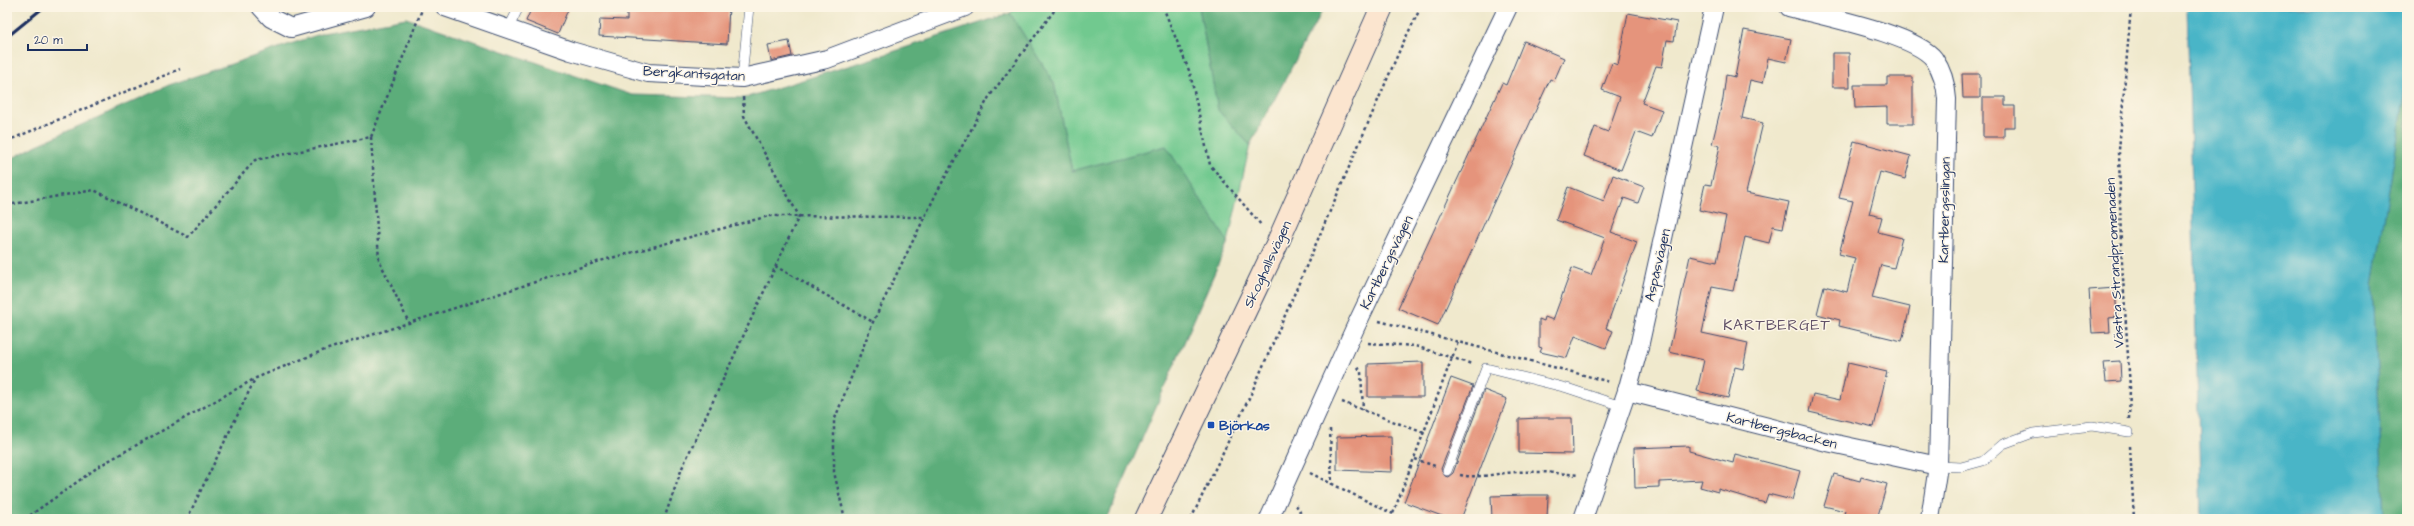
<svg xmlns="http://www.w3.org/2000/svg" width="2414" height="526" font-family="'Architects Daughter',sans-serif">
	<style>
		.green { fill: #71c98f; stroke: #467c76 }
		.forest { fill: #5cad7a; stroke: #3c6e6c }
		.water { fill: #4ab5c7; stroke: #327292 }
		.building { fill: #e5947b }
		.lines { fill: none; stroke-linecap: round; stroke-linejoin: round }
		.lane-casing { stroke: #3b4b6f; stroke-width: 10 }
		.street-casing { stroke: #3b4b6f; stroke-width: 20 }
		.secondary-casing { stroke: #3b4b6f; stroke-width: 24 }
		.path { stroke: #3b4b6f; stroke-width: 2.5; stroke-dasharray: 3 3; stroke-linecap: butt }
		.lane { stroke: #fff; stroke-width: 9 }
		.street { stroke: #fff; stroke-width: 18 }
		.secondary { stroke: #fbe5cf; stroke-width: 22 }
		.rail { stroke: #1b2f5e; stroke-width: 3 }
		.transit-dot { fill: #1a4fb4; stroke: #fcf5e5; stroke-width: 1.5 }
		.labels { text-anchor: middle; stroke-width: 3; stroke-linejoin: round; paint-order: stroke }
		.street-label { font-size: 14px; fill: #1b2f5e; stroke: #fcf5e5 }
		.transit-label { font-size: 14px; font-weight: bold; fill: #164399; stroke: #fcf5e5; text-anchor: start }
		.neighbourhood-label { font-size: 15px; letter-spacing: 1px; fill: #625268; stroke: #fcf5e5 }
	</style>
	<rect width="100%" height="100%" fill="#fcf5e5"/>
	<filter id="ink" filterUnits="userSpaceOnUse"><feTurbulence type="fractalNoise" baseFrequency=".025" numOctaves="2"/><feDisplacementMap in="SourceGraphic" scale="8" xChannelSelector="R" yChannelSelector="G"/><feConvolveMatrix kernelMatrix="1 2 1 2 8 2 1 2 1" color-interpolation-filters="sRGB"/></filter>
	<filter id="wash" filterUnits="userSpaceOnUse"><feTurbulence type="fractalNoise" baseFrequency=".012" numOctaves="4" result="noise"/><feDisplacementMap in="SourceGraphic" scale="16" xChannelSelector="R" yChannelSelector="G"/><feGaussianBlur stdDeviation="0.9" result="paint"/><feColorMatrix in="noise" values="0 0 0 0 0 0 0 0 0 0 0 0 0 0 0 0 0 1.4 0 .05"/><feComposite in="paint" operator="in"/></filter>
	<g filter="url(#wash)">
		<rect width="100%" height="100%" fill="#f0e9cd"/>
		<!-- green -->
		<polygon class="green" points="1018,7 1199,7 1218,110 1250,145 1228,242 1166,146 1072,171 1054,83 1010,13"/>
		<!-- forest -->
		<g class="forest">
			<polygon points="1199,7 1324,7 1250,145 1218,110"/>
			<polygon points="1010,13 1054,83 1072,171 1166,146 1228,242 1107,519 7,519 7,161 37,145 169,85 323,33 406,18 632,95 744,98 874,58"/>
			<polygon points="2407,82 2407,519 2384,519 2373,285"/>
		</g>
		<!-- water -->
		<polygon class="water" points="2187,7 2407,7 2407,82 2373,285 2384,519 2201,519"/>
		<g id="blocks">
			<!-- building -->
			<g class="building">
				<polygon points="532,7 569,7 558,34 526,21"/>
				<polygon points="627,7 729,7 727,44 599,36 600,19 627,20"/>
				<polygon points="1628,13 1677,22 1674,41 1667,40 1662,67 1656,66 1642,103 1662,110 1652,138 1636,132 1621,170 1584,156 1595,127 1608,132 1620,97 1602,90 1612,63 1618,65"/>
				<polygon points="1744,30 1791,39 1786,62 1768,58 1763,83 1750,80 1742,118 1763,123 1746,193 1789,202 1783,228 1773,226 1769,243 1745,237 1733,291 1712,287 1702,333 1748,343 1743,369 1735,367 1728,398 1697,391 1704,360 1669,352 1690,256 1717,262 1726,216 1699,210 1705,184 1711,185 1720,146 1712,144 1723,99 1726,75 1735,77"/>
				<polygon points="789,41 792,56 771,61 768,45"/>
				<polygon points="1524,41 1564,58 1554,81 1550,79 1438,325 1398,308 1502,83 1506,85"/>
				<polygon points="1832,53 1849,53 1850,87 1832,87"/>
				<polygon points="1962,74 1980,74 1980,98 1963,98"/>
				<polygon points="1887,77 1913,77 1913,124 1887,124 1887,107 1855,108 1854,85 1887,85"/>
				<polygon points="1983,97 2005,97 2005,106 2015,106 2015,127 2004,127 2004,137 1983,137"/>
				<polygon points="1854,141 1911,156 1905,179 1880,172 1869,214 1882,217 1878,232 1902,238 1894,268 1881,265 1872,298 1910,307 1902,341 1839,326 1840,320 1817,314 1824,286 1847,292 1855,258 1839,254 1853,201 1839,198"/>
				<polygon points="1613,175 1644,187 1638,203 1624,198 1611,232 1637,242 1606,328 1613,331 1606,348 1575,336 1567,358 1540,352 1542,348 1539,347 1539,319 1544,321 1545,317 1553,320 1572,268 1591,275 1605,238 1556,220 1568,187 1604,201"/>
				<polygon points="2115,288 2117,317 2109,318 2110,332 2092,333 2089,290"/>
				<polygon points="2120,361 2121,381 2106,382 2104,362"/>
				<polygon points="1423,362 1423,397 1368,397 1368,364"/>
				<polygon points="1848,363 1887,372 1874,427 1809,412 1813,394 1840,400"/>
				<polygon points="1451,378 1473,386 1441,469 1445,476 1448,477 1453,473 1484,390 1507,399 1461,519 1450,519 1404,502"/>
				<polygon points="1539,418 1572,418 1573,454 1519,453 1519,419"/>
				<polygon points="1391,436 1392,472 1337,470 1337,437"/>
				<polygon points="1689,446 1689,451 1733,463 1735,454 1800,471 1792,500 1768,494 1765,503 1718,489 1718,492 1700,487 1702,480 1659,482 1659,487 1635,488 1634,448"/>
				<polygon points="1834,474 1860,481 1861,477 1887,484 1877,519 1842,519 1845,511 1824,506"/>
				<polygon points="1527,495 1548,495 1547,519 1492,519 1491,496"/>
			</g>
		</g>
	</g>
	<g filter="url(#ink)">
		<use href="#blocks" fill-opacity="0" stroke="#3b4b6f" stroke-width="1"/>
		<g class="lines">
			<!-- lane casing -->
			<g class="lane-casing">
				<g id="lane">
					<polyline points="508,29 519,7"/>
					<polyline points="742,78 749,7"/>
					<polyline points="1938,466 1961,467 1983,461 2003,444 2033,433 2092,426 2129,432"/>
					<polyline points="1447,471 1486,368 1567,388 1621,406"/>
				</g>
			</g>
			<!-- street casing -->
			<g class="street-casing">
				<g id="street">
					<polyline points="261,7 271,18 291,28 366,7"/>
					<polyline points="445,7 571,51 648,73 742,78 827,59 965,7"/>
					<path d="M1789,7C1821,16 1915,34 1934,59C1943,72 1946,84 1947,99L1938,466L1930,519"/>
					<polyline points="1627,391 1827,442 1938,466"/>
					<polyline points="1269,519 1355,328 1508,7"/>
					<polyline points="1583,519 1627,391 1639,347 1714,7"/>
				</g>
			</g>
			<!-- secondary casing -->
			<g class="secondary-casing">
				<polyline id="secondary" points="1146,519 1277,244 1382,7"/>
			</g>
			<!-- path -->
			<g class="path">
				<polyline points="1163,7 1190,73 1210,165 1262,226"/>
				<polyline points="371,137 379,260 409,323"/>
				<polyline points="7,141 180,69"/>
				<polyline points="7,205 94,190 188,237 255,160 371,137 423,7"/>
				<polyline points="775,266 873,322"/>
				<polyline points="2407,309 2407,332"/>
				<polyline points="1379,321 1610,382"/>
				<polyline points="1368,343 1415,346 1472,364"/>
				<polyline points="1358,367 1361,372 1363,410"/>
				<polyline points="1342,402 1424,433"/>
				<polyline points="2129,419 2130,388 2121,246 2119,150 2131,7"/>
				<polyline points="1330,429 1332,485"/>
				<polyline points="2130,446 2134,519"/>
				<polyline points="1415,459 1435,466"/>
				<polyline points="1310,473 1393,514"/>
				<path d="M1460,475C1480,479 1496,473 1516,472C1537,471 1558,473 1578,475"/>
				<polyline points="1296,505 1300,512 1300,519"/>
				<polyline points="25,519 101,465 256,378 322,351 600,261 769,216 925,217"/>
				<polyline points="187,519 255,379"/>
				<polyline points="664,519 682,468 799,216 744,116 743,96"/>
				<polyline points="845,519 834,472 834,421 873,322 937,192 989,97 1057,7"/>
				<polyline points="1191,519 1251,394 1401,47 1421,7"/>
				<polyline points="1391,519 1458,342"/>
			</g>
			<!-- lane -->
			<use href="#lane" class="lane"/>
			<!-- street -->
			<use href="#street" class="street"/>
			<!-- secondary -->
			<use href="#secondary" class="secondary"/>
			<!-- rail -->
			<polyline class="rail" points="7,37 44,7"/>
		</g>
	</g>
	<!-- markers -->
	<rect class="transit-dot" x="1207" y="421" width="8" height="8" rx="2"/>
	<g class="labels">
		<!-- street labels -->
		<g class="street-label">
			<text transform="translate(694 73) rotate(3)" y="5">Bergkantsgatan</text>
			<text transform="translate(1944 210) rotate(-89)" y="5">Kartbergsslingan</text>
			<text transform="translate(1386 262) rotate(-64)" y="5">Kartbergsvägen</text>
			<text transform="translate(2114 263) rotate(-93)" y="5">Västra Strandpromenaden</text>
			<text transform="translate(1267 264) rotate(-65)" y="5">Skoghallsvägen</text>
			<text transform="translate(1657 265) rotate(-77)" y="5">Aspåsvägen</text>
			<text transform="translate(1782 430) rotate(14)" y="5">Kartbergsbacken</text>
		</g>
		<!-- transit labels -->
		<g class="transit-label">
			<text x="1219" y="430">Björkås</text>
		</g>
		<!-- neighbourhood labels -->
		<g class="neighbourhood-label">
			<text x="1777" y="330">KARTBERGET</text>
		</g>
	</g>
	<!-- margin -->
	<rect width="2414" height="526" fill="none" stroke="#fcf5e5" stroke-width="24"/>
	<!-- scale -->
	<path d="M28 44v6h59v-6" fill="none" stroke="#1b2f5e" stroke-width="2"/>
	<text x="34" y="44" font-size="12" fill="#1b2f5e" stroke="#fcf5e5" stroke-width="3" paint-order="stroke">20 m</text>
</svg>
